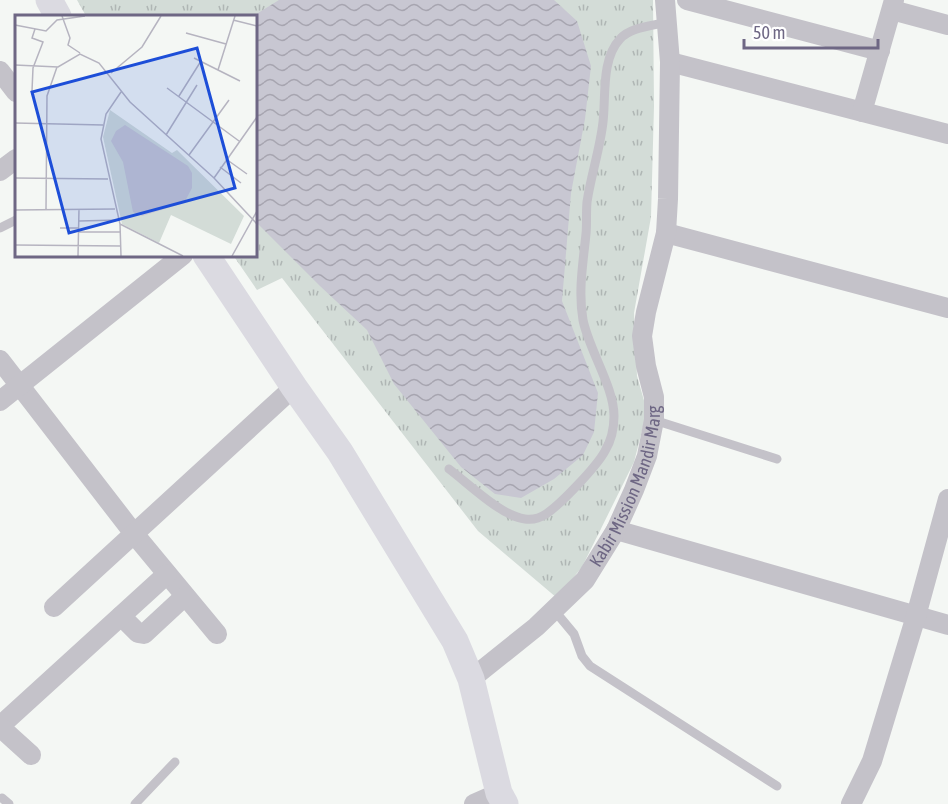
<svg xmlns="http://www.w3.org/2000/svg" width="948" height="804" font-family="'Asap Condensed',sans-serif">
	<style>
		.grass { fill: url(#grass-tufts) }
		.water { fill: url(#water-waves) }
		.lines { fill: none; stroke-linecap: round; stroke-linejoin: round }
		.lane { stroke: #c4c2c9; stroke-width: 9 }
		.street { stroke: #c4c2c9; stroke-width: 20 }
		.secondary { stroke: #dbdae1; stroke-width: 27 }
		.labels { text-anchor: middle; stroke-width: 6; stroke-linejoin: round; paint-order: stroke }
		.street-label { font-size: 18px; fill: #6e6784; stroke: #fff }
		.inset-road { fill: none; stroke: #b6b4c0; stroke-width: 1.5 }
		.view { fill: #1d4ed8; fill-opacity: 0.15; stroke: #1d4ed8; stroke-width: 3 }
		.inset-edge { fill: none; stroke: #6e6784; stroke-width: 3 }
	</style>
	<defs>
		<pattern id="grass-tufts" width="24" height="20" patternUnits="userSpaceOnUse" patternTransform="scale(1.5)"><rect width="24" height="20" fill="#d3dcd7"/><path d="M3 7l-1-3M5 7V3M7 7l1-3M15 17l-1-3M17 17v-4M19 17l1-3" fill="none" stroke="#afb6b4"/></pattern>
		<pattern id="water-waves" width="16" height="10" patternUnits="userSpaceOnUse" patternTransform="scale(1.5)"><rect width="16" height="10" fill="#c8c7d2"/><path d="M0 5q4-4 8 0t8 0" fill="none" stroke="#a7a5b0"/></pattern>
	</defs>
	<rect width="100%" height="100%" fill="#f4f7f4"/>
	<!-- grass -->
	<polygon class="grass" points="77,0 653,0 654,106 651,217 634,313 637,376 647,411 634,462 582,567 557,598 478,531 282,278 257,290 233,255 255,255 255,16 86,16"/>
	<!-- water -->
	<polygon class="water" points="279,0 554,0 577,21 591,66 585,119 571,193 562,301 598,393 594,432 583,455 554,479 521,498 495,494 461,467 394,384 367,330 320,286 255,221 255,16 253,16"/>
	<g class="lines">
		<!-- lane -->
		<g class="lane">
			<polyline points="0,228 16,220"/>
			<polyline points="654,420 777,459"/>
			<path d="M449,469C469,484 501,516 525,519C532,520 540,518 546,514C561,504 597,466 605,451C611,441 614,427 614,416C614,387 589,350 583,320C578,292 583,263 586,234C587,224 586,213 587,202C591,175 600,149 603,122C606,97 601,59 620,39C631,27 652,26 667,22"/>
			<polyline points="554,610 574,634 582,656 590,666 777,786"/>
			<polyline points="2,798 9,804"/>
			<polyline points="135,804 175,762"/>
		</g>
		<!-- street -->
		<g class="street">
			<polyline points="687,0 880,51"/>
			<polyline points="892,10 948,25"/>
			<polyline points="670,62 948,134"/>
			<polyline points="0,71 16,92"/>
			<polyline points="862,112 894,0"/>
			<polyline points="0,171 16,159"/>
			<polyline points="666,233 948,308"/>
			<polyline points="0,360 135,535 217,634"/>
			<polyline points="0,401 183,255"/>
			<polyline points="616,530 948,625"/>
			<polyline points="54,607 294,387"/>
			<polyline points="121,616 138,633 144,634 185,596"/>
			<path id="s1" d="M471,679L536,627L585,580L616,530L634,490L647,456L654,420V397L646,366L642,336L646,312L666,233L668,199L670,62L665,0"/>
			<polyline points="0,726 167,574"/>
			<polyline points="0,727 31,755"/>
			<polyline points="474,804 499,793"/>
			<polyline points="851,804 872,761 916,616 948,499"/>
		</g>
		<!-- secondary -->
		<g class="secondary">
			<polyline points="49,0 58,16"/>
			<polyline points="206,255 294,387 340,452 455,641 471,679 499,793 505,804"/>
		</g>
	</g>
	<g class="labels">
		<!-- street labels -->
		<g class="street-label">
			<text dy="6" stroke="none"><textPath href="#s1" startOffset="255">Kabir Mission Mandir Marg</textPath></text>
		</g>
	</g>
	<!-- overview -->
	<g transform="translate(15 15)">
		<rect width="242" height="242" fill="#f4f7f4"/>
		<path d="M95,95L157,138L162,135L229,201L216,229L156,200L144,228L107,209L88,122Z" fill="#d3dcd7"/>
		<path d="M110,110L173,151L177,158V173L169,188L127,201L118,197L108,147L96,126L101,116Z" fill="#c8c7d2"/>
		<path class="inset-road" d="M47,1L55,23L53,30L65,38M218,5L242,11M0,10L31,16L42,5L70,1M171,18L211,29M179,43L225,66M0,50L43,52L65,39L84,48L115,87L199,163L242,209M203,55L220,1M96,58L127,32L146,1M152,73L224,126M17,76L18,53L28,27L17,23L20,14M106,77L91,99L86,124L105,209L106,241M164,81L186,46M0,108L88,110M151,120L182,70M174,140L214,85M211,144L232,159M205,152L226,168M0,163L93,164M199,163L242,102M31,194L32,81L42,52M0,195L100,194M64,206L104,205M105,209L168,241M45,213H64M64,217H106M0,230L106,231M63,241L64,194M217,241L242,196"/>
		<path class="view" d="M182,33L220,173L54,218L17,77Z"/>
		<rect width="242" height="242" class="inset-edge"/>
	</g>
	<!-- scale -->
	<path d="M744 39v9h134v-9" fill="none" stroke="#6e6784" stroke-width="3"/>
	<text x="753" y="39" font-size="18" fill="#6e6784" stroke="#ffffff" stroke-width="4.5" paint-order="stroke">50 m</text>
</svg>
